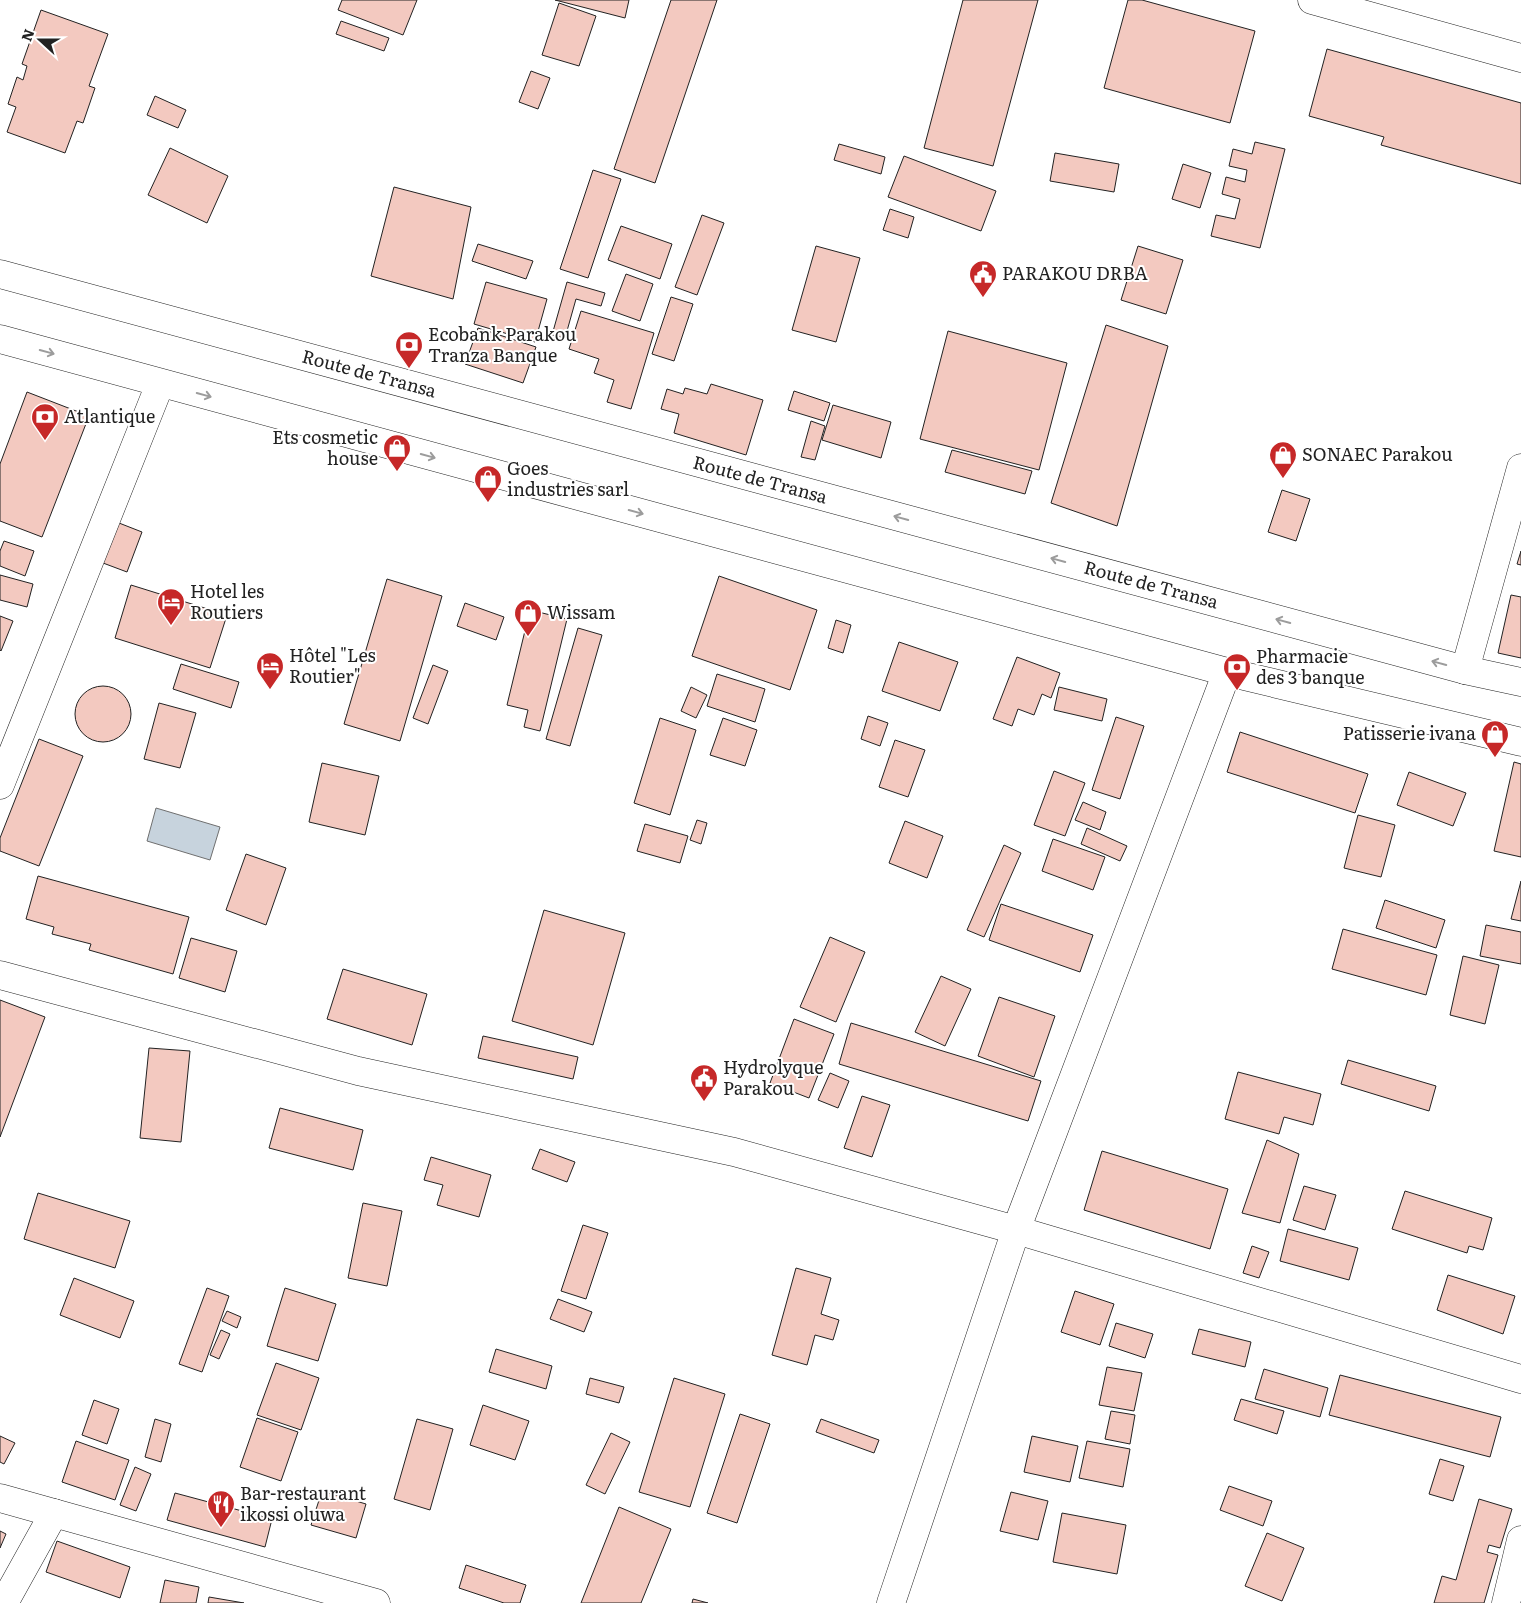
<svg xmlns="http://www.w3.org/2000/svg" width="1521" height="1603" font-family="Literata,serif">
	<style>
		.water { fill: #c7d3dd; stroke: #6f6f6f }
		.building { fill: #f3c9c0; stroke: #222 }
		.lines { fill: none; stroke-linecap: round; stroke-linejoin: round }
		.minor-casing { stroke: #222; stroke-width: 29 }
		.tertiary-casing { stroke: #222; stroke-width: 29 }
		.primary-casing { stroke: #222; stroke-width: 29 }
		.minor { stroke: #fff; stroke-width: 28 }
		.tertiary { stroke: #fff; stroke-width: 28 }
		.primary { stroke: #fff; stroke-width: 28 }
		.oneway { stroke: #9c9c9c }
		.labels { text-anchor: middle; stroke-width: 4; stroke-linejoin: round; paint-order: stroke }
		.poi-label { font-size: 18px; fill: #222; stroke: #fff; text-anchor: start }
		.street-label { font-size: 18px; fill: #222; stroke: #fff }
	</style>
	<rect width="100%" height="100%" fill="#fff"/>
	<!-- water -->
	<polygon class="water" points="156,808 220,827 210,860 147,841"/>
	<!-- building -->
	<g class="building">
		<polygon points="342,0 417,0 403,35 338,10"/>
		<polygon points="555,0 629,0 625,18"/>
		<polygon points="671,0 717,0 655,183 614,169"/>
		<polygon points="963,0 1038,0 993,166 924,148"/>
		<polygon points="1128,0 1142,0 1255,31 1230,123 1104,88"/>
		<polygon points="559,3 596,16 579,66 542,55"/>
		<polygon points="41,10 108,34 89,86 95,88 83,123 77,121 65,153 7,132 16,107 8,104 17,77 23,80 27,66 22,64"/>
		<polygon points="341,21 389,38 384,51 336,34"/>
		<polygon points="1327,49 1521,103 1521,184 1381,145 1384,137 1309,116"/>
		<polygon points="531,71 550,78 538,109 519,102"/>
		<polygon points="155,96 186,110 178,128 147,115"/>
		<polygon points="1255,142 1285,149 1260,248 1211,236 1216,215 1235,219 1240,199 1222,194 1226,177 1245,182 1247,170 1229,166 1233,149 1252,154"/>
		<polygon points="839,144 885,157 881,174 834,160"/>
		<polygon points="170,148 228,176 207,223 148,195"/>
		<polygon points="1055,153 1119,164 1114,192 1050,181"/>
		<polygon points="904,156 996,191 981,231 888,197"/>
		<polygon points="1183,164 1211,173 1200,208 1172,199"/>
		<polygon points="593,170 621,179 588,278 560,269"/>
		<polygon points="394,187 471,207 453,299 371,276"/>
		<polygon points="890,209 914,217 908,238 883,230"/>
		<polygon points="702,215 724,223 697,295 675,287"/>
		<polygon points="621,226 672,244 660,279 608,260"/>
		<polygon points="478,244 533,261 526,279 472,261"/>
		<polygon points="816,246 860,258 836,342 792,330"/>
		<polygon points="1138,246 1183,260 1166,314 1121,300"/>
		<polygon points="626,274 653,284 640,321 612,311"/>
		<polygon points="486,282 547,299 535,342 474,324"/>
		<polygon points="567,282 605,293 601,306 576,299 565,338 552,335"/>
		<polygon points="671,297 693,304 674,361 652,354"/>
		<polygon points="581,311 654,333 631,409 607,402 614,380 594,373 599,359 569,349"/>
		<polygon points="1106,325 1168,346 1117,526 1051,503"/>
		<polygon points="478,328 536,347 523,383 465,364"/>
		<polygon points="948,331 1067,363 1039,470 920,439"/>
		<polygon points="711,384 763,400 746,455 674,433 679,414 661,409 667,389 683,394 685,388 707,394"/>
		<polygon points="794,391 830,403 824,421 788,410"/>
		<polygon points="27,392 89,416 42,537 0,521 0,464"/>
		<polygon points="833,405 891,422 881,458 822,440"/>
		<polygon points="811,421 825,426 815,460 801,457"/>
		<polygon points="952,450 1032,471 1025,494 945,472"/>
		<polygon points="1282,490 1310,499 1296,541 1268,532"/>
		<polygon points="119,523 142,532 127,572 103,563"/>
		<polygon points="4,541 34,551 25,576 0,566 0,551"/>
		<polygon points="1521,551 1521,565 1517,564"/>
		<polygon points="0,575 33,584 27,607 0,600"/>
		<polygon points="719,576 817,610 790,690 692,656"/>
		<polygon points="387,579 442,596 400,741 344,724"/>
		<polygon points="131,585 227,615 210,668 115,638"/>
		<polygon points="1511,595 1521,597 1521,658 1498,653"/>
		<polygon points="465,603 504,617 496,640 457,626"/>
		<polygon points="530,610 567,619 540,731 524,727 528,710 507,705"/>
		<polygon points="0,616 13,621 1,651 0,650"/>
		<polygon points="836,620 851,625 843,653 828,648"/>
		<polygon points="578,628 602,635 570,746 546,739"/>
		<polygon points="899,642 958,662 940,711 882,691"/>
		<polygon points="1017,657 1060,673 1051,698 1042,694 1034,715 1018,709 1012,726 993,719"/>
		<polygon points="181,664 239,682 231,708 173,689"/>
		<polygon points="433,665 448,671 428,724 413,718"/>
		<polygon points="717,674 765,689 755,722 707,706"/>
		<circle cx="103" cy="714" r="28"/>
		<polygon points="691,687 707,695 696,718 681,711"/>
		<polygon points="1059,687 1107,699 1102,721 1054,710"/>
		<polygon points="159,703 196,713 180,768 144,759"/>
		<polygon points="868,716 888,723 880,746 861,739"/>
		<polygon points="1116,717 1144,726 1120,799 1092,790"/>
		<polygon points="660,718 696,730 670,815 634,803"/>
		<polygon points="723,718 757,730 745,766 710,755"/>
		<polygon points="1240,732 1368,774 1355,813 1227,772"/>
		<polygon points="39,739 83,756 39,866 0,851 0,838"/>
		<polygon points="895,740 925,750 908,797 879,787"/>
		<polygon points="1514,762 1521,764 1521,857 1494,851"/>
		<polygon points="322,763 379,776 365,835 309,822"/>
		<polygon points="1054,771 1085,783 1065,836 1034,825"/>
		<polygon points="1409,772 1466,793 1453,826 1397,805"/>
		<polygon points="1083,802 1106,812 1100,830 1075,820"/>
		<polygon points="1358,815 1395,825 1381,877 1344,868"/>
		<polygon points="697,820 707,823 701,844 690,840"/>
		<polygon points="905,821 943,836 927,878 889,863"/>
		<polygon points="645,824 688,836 680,863 637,851"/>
		<polygon points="1087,828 1127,846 1120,861 1081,844"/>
		<polygon points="1053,839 1105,857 1093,890 1042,871"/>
		<polygon points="1004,845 1021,853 984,937 967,930"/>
		<polygon points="246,854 286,868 266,925 226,910"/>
		<polygon points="38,876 189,917 173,974 89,950 91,944 52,934 54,927 26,919"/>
		<polygon points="1521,881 1521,921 1511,919"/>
		<polygon points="1385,900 1445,920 1436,948 1376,928"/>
		<polygon points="1001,904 1093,935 1080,972 989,940"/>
		<polygon points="544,910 625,933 593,1045 512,1021"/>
		<polygon points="1486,925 1521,932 1521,964 1480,956"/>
		<polygon points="1343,929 1437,955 1426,995 1332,969"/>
		<polygon points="830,937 865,952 836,1022 800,1007"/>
		<polygon points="191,938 237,951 225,992 179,978"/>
		<polygon points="1463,956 1499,965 1485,1024 1450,1015"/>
		<polygon points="343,969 427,994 412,1045 327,1019"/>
		<polygon points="941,976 971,989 945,1046 915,1032"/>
		<polygon points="999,997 1055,1016 1034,1077 978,1056"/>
		<polygon points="0,1000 45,1017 0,1137"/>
		<polygon points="794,1019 834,1034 809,1098 770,1083"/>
		<polygon points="851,1023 1041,1081 1028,1121 839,1064"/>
		<polygon points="483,1036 578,1057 573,1079 478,1058"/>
		<polygon points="149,1048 190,1051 181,1142 140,1138"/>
		<polygon points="1348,1060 1436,1086 1429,1111 1341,1084"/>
		<polygon points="1238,1072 1321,1094 1313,1125 1284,1117 1279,1134 1225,1119"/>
		<polygon points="830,1073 849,1081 838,1108 818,1100"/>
		<polygon points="862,1096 890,1105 872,1157 844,1148"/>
		<polygon points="280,1108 363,1130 353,1170 269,1148"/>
		<polygon points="1267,1140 1299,1154 1280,1223 1242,1213"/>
		<polygon points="540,1149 575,1162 567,1182 532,1169"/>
		<polygon points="1102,1151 1228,1189 1210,1249 1084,1210"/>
		<polygon points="431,1157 491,1175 479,1217 437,1205 443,1185 424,1180"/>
		<polygon points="1304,1186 1336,1195 1325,1230 1293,1220"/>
		<polygon points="1405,1191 1492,1218 1483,1250 1469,1246 1467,1253 1392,1229"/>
		<polygon points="38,1193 130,1221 115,1268 24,1239"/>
		<polygon points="363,1203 402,1211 387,1286 348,1278"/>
		<polygon points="583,1225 608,1233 586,1299 561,1291"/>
		<polygon points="1288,1229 1358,1248 1349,1280 1280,1261"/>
		<polygon points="1252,1246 1269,1252 1259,1278 1243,1273"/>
		<polygon points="796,1268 831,1278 821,1314 839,1320 833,1340 815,1335 807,1365 772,1355"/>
		<polygon points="1448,1275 1515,1296 1503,1334 1437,1310"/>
		<polygon points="74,1278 134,1301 120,1338 60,1315"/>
		<polygon points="207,1288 229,1296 202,1372 179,1364"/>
		<polygon points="285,1288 336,1304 318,1361 267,1346"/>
		<polygon points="1075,1291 1114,1304 1100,1345 1061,1332"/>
		<polygon points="558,1299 592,1312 584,1332 550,1319"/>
		<polygon points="227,1311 241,1317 237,1328 222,1321"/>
		<polygon points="1116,1323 1153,1334 1145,1358 1109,1346"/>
		<polygon points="1199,1329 1251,1342 1245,1367 1192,1354"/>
		<polygon points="221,1330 230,1334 219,1359 210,1355"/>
		<polygon points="496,1349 552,1366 546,1389 489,1372"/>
		<polygon points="276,1363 319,1378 301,1430 257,1415"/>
		<polygon points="1107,1367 1142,1373 1134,1411 1099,1405"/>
		<polygon points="1264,1369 1328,1388 1320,1417 1255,1399"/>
		<polygon points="1340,1375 1501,1417 1490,1457 1329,1415"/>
		<polygon points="590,1378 624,1387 619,1403 586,1394"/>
		<polygon points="674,1378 725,1394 690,1507 639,1492"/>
		<polygon points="1241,1399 1284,1411 1277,1434 1234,1420"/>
		<polygon points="94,1400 119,1409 107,1444 82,1435"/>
		<polygon points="483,1405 529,1421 515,1460 470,1445"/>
		<polygon points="1111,1411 1135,1415 1130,1444 1105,1439"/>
		<polygon points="740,1414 770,1424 737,1523 707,1513"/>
		<polygon points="257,1418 298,1432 281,1481 240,1467"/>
		<polygon points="155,1419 171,1424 161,1462 145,1457"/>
		<polygon points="417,1419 453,1429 430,1510 394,1499"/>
		<polygon points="821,1419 879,1440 874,1453 816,1432"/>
		<polygon points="611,1433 630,1442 605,1494 586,1485"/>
		<polygon points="0,1436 15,1443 4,1464 0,1462"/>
		<polygon points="1032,1436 1078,1446 1070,1482 1024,1472"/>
		<polygon points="76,1441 129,1460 115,1500 62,1482"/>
		<polygon points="1087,1441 1130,1449 1123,1487 1079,1478"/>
		<polygon points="1440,1459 1464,1466 1453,1501 1429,1494"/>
		<polygon points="135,1467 151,1474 136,1511 120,1505"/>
		<polygon points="1229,1486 1272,1501 1263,1526 1220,1510"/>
		<polygon points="322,1491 366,1504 356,1538 311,1525"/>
		<polygon points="1011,1492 1048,1501 1038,1540 1000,1531"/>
		<polygon points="175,1493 272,1519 265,1547 167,1520"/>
		<polygon points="1479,1499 1512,1509 1500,1548 1489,1545 1487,1552 1498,1555 1484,1603 1434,1603 1442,1576 1456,1580"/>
		<polygon points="619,1507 671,1529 641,1603 581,1603"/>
		<polygon points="1062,1513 1126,1525 1117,1574 1053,1562"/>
		<polygon points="0,1531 6,1534 0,1548"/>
		<polygon points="1267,1533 1304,1548 1282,1601 1245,1586"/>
		<polygon points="57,1541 130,1567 120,1598 46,1572"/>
		<polygon points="466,1565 526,1585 520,1603 504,1603 459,1588"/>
		<polygon points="165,1580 199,1587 196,1603 160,1603"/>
		<polygon points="209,1597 244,1603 208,1603"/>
		<polygon points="693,1599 708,1603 692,1603"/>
	</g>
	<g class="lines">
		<!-- minor casing -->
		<g class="minor-casing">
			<g id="minor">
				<polyline points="1312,0 1521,58"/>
				<polyline points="1465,670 1521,468"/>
				<polyline points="0,785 160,384"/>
				<polyline points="0,975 358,1071 734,1152 1016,1230 1521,1379"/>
				<polyline points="4,1603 54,1513"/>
				<polyline points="891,1603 1016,1230 1227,672"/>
				<polyline points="1506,1603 1521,1540"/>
			</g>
		</g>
		<!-- tertiary casing -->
		<g class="tertiary-casing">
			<polyline id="tertiary" points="0,1498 376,1603"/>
		</g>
		<!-- primary casing -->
		<g class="primary-casing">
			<g id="primary">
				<polyline points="0,274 1465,670 1521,682"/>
				<polyline points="0,339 1227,672 1521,742"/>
			</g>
		</g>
		<!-- minor -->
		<use href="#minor" class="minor"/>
		<!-- tertiary -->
		<use href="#tertiary" class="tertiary"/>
		<!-- primary -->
		<use href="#primary" class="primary"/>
	</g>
	<!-- one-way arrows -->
	<defs><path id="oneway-shaft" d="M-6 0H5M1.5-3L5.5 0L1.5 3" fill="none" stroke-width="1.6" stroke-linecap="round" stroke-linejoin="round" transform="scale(1.25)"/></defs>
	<g class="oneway">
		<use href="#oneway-shaft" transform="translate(47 352) rotate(15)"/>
		<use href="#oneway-shaft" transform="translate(204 395) rotate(15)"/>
		<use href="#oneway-shaft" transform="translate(428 456) rotate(15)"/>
		<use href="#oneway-shaft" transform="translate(636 512) rotate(15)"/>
		<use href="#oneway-shaft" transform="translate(901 518) rotate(-165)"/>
		<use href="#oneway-shaft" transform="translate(1058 560) rotate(-165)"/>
		<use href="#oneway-shaft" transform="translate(1283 621) rotate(-165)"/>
		<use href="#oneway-shaft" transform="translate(1439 663) rotate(-165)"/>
	</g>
	<!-- icons -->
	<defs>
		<g id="civic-pin" transform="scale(1.4375)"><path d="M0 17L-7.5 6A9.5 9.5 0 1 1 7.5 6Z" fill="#c62828" stroke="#fff"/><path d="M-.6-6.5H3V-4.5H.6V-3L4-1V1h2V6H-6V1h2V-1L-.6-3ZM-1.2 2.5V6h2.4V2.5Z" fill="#fff"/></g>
		<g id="bank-pin" transform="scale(1.4375)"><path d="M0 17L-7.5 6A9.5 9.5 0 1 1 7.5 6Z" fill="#c62828" stroke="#fff"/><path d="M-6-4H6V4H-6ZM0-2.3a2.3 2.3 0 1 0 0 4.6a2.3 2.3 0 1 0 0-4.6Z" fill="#fff"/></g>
		<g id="shop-pin" transform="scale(1.4375)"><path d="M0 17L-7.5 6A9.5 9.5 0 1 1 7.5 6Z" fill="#c62828" stroke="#fff"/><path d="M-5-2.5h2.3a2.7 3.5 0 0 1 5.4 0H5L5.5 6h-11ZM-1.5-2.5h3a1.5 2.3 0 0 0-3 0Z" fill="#fff"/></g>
		<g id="hotel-pin" transform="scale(1.4375)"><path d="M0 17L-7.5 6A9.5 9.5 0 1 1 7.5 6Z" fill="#c62828" stroke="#fff"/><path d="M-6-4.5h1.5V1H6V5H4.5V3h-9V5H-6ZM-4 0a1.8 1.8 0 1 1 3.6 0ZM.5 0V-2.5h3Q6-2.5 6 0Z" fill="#fff"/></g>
		<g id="restaurant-pin" transform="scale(1.4375)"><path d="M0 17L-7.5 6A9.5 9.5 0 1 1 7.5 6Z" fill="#c62828" stroke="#fff"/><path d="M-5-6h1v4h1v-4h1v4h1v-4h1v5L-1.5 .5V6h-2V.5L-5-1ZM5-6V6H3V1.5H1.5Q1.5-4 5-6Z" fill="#fff"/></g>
	</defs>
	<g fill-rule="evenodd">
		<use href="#civic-pin" x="983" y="274"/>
		<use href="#bank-pin" x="409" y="345"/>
		<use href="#bank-pin" x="45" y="417"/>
		<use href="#shop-pin" x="397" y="448"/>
		<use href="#shop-pin" x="1283" y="455"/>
		<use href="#shop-pin" x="488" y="479"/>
		<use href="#hotel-pin" x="171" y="602"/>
		<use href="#shop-pin" x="528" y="613"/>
		<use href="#hotel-pin" x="270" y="666"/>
		<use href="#bank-pin" x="1237" y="667"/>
		<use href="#shop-pin" x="1495" y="734"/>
		<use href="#civic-pin" x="704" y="1078"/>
		<use href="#restaurant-pin" x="221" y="1504"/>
	</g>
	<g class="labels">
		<!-- poi labels -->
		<g class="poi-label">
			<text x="1002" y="280">PARAKOU DRBA</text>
			<text x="428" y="341">Ecobank Parakou<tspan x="428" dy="21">Tranza Banque</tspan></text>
			<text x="64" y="423">Atlantique</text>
			<text x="378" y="444" text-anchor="end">Ets cosmetic<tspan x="378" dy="21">house</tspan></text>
			<text x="1302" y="461">SONAEC Parakou</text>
			<text x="507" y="475">Goes<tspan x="507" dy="21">industries sarl</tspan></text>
			<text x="190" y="598">Hotel les<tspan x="190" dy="21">Routiers</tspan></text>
			<text x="547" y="619">Wissam</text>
			<text x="289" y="662">Hôtel "Les<tspan x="289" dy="21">Routier"</tspan></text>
			<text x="1256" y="663">Pharmacie<tspan x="1256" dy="21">des 3 banque</tspan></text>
			<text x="1476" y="740" text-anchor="end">Patisserie ivana</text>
			<text x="723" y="1074">Hydrolyque<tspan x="723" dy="21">Parakou</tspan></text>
			<text x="240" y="1500">Bar-restaurant<tspan x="240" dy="21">ikossi oluwa</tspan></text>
		</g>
		<!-- street labels -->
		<g class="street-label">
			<text transform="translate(369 374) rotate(15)" y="6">Route de Transa</text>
			<text transform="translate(760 480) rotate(15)" y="6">Route de Transa</text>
			<text transform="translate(1151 585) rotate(15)" y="6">Route de Transa</text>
		</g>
	</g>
	<!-- north arrow -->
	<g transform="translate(40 40) rotate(291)" stroke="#ffffff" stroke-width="4" paint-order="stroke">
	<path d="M0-4L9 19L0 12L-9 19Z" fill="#222222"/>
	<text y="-8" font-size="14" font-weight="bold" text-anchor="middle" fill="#222222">N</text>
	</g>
</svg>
